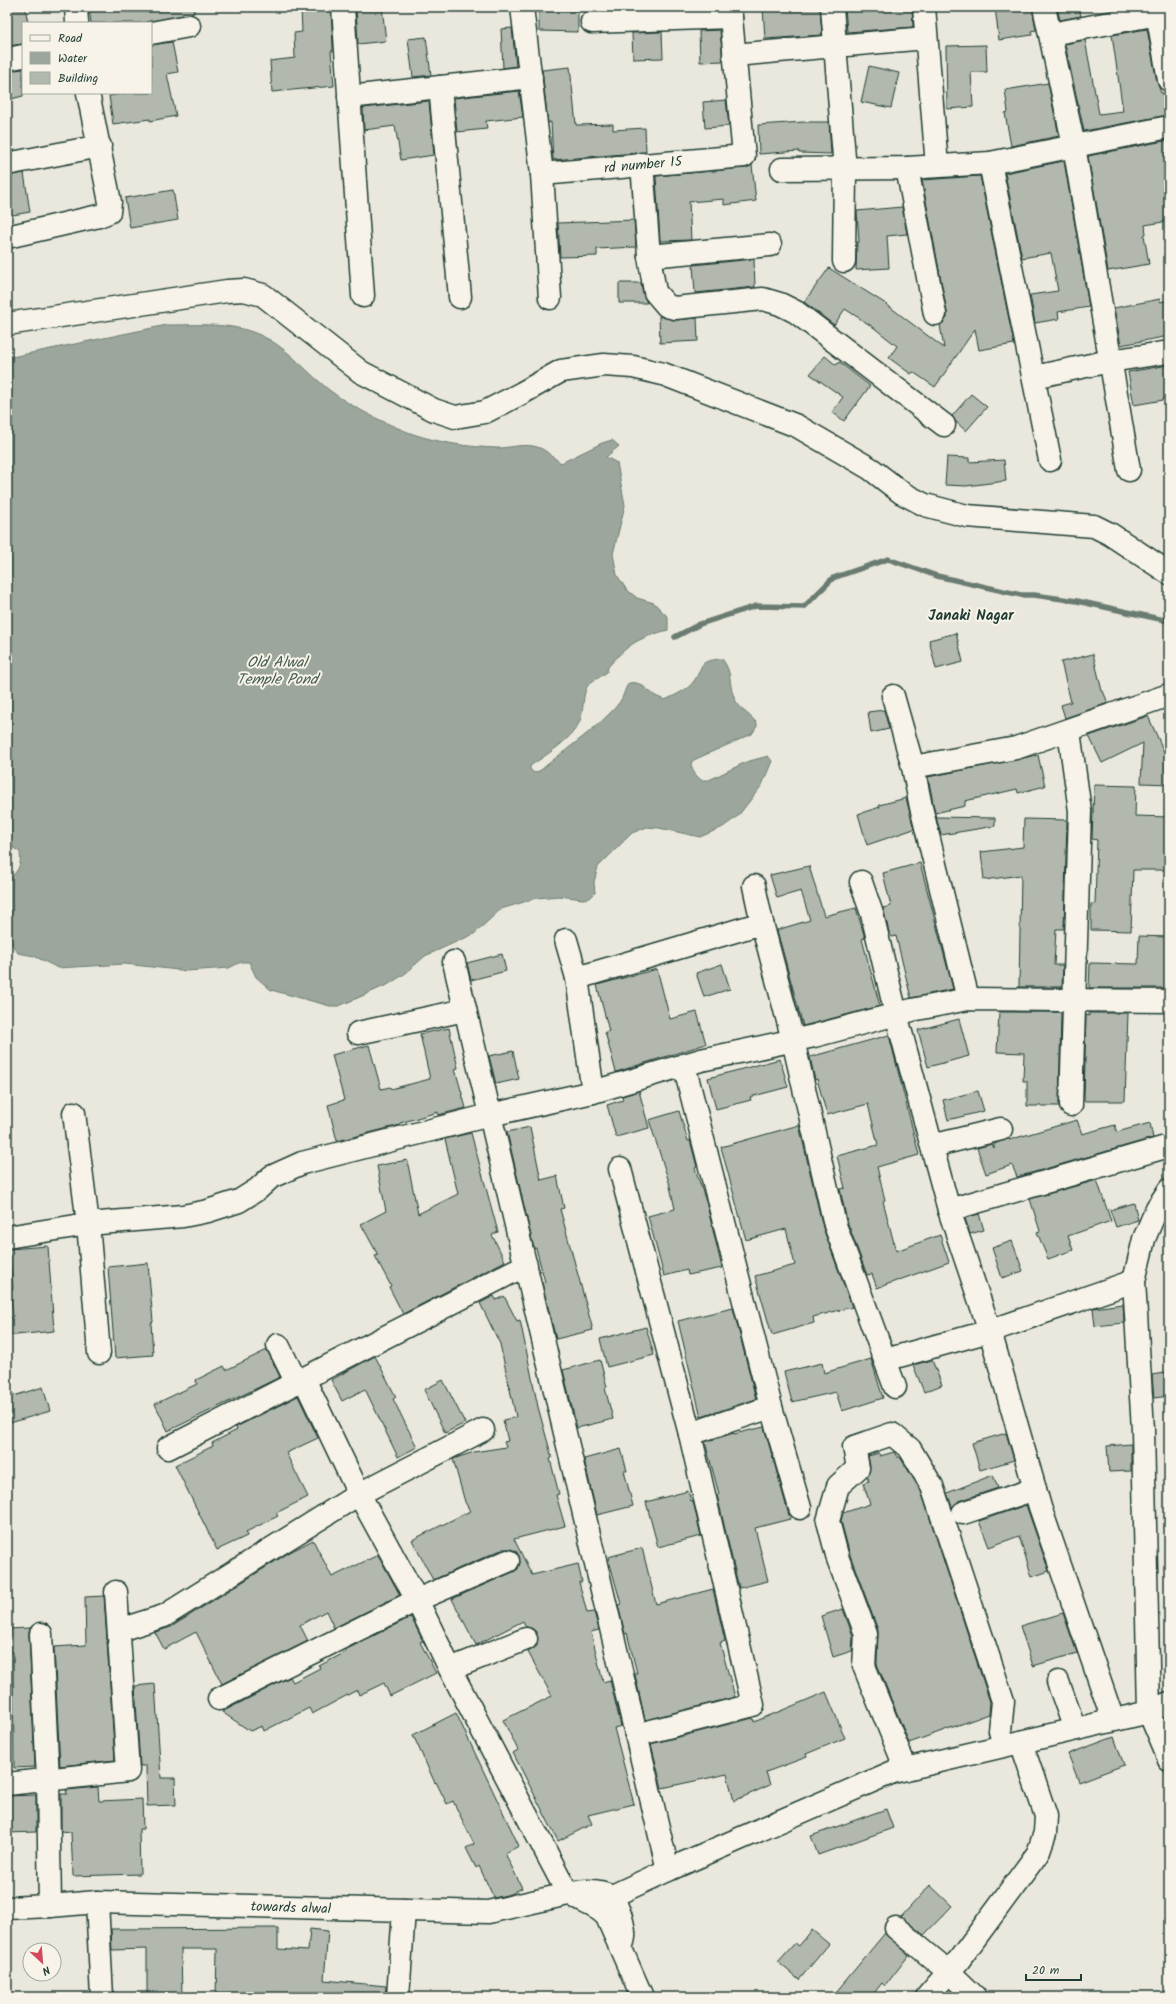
<svg xmlns="http://www.w3.org/2000/svg" width="1176" height="2004" font-family="Kalam,sans-serif">
	<style>
		.water { fill: #9ca69c; stroke: #6a7c72 }
		.lines { fill: none; stroke-linecap: round; stroke-linejoin: round }
		.stream { stroke: #6a7c72; stroke-width: 5.5 }
		.building { fill: #b2b8ae; stroke: #1f3d34 }
		.minor-casing { stroke: #1f3d34; stroke-width: 25 }
		.major-casing { stroke: #1f3d34; stroke-width: 25 }
		.minor { stroke: #f7f3e8; stroke-width: 22 }
		.major { stroke: #f7f3e8; stroke-width: 22 }
		.labels { text-anchor: middle; stroke-width: 4; stroke-linejoin: round; paint-order: stroke }
		.street-label { font-size: 14px; fill: #1f3d34; stroke: #f7f3e8 }
		.neighbourhood-label { font-size: 15px; font-weight: bold; fill: #1f3d34; stroke: #f7f3e8 }
		.water-label { font-size: 15px; font-style: italic; fill: #445c53; stroke: #f7f3e8 }
	</style>
	<rect width="100%" height="100%" fill="#eae8dd"/>
	<filter id="ink" filterUnits="userSpaceOnUse"><feTurbulence type="fractalNoise" baseFrequency=".025" numOctaves="2"/><feDisplacementMap in="SourceGraphic" scale="8" xChannelSelector="R" yChannelSelector="G"/><feConvolveMatrix kernelMatrix="1 2 1 2 8 2 1 2 1" color-interpolation-filters="sRGB"/></filter>
	<g filter="url(#ink)">
		<!-- water -->
		<path class="water" d="M167,325C198,325 231,322 260,335C285,346 301,366 321,383C342,403 386,424 413,434C440,443 468,447 497,448C509,448 520,444 533,446C545,448 551,456 561,463L602,443L612,440L619,446L606,457L617,463L625,505L613,554L617,575L626,589L637,598L654,603L668,617V630C638,638 628,644 608,667L607,672C602,676 594,680 589,684C581,693 585,712 579,723C570,741 546,755 530,766V769L534,773L541,770C564,750 601,726 619,703C624,697 624,689 629,683C641,681 644,688 653,694C656,697 661,698 665,700C675,695 688,690 694,681C705,665 696,661 722,659C733,672 728,683 734,697C738,708 749,714 757,723V726L752,734L698,758L692,761L691,765L695,774L701,780H709L746,762L768,756L772,761L762,785L738,816L723,827L700,837L659,828L647,827L632,833L598,867L594,882L595,893L590,898L583,899L559,896L537,898L501,909L474,934L425,956L406,973L389,984L353,1000L339,1006H330L271,990L256,977L249,962H241L229,968L187,971L125,964L58,968L34,956L18,953L7,937V881C17,872 22,867 20,852L7,844V358Z"/>
		<g class="lines">
			<!-- stream -->
			<polyline class="stream" points="675,637 700,624 756,606 804,607 833,578 888,559 937,576 1021,595 1034,595 1077,601 1169,621"/>
		</g>
		<!-- building -->
		<g class="building">
			<polygon points="7,7 25,7 28,23 23,23 23,44 7,46"/>
			<polygon points="89,7 194,7 194,13 144,23 91,23"/>
			<polygon points="328,7 331,7 333,47 333,51 331,51 334,86 272,92 270,61 295,58 294,33 302,32 301,8"/>
			<polygon points="356,7 382,7 386,41 358,44"/>
			<polygon points="784,7 820,7 822,35 765,39 763,8"/>
			<polygon points="845,7 912,7 913,27 847,32"/>
			<polygon points="995,7 1032,7 1036,30 1031,31 1032,35 999,40"/>
			<polygon points="1057,7 1079,7 1081,16 1060,20"/>
			<polygon points="539,9 578,10 578,32 539,31"/>
			<polygon points="512,28 516,66 503,68 501,29"/>
			<polygon points="1147,29 1157,82 1161,93 1163,93 1167,115 1084,131 1065,44 1085,40 1099,114 1123,111 1112,35"/>
			<polygon points="720,30 723,61 700,62 699,31"/>
			<polygon points="662,32 663,58 633,59 632,33"/>
			<polygon points="426,37 431,75 413,77 408,39"/>
			<polygon points="172,42 178,72 167,74 176,116 150,121 150,119 113,124 109,96 128,93 151,93 151,45"/>
			<polygon points="986,45 987,72 971,72 973,107 947,109 946,46"/>
			<polygon points="869,66 899,73 891,108 861,102"/>
			<polygon points="570,67 576,125 613,124 613,130 645,128 646,152 553,160 551,122 548,123 542,70"/>
			<polygon points="23,69 23,96 11,99 7,71"/>
			<polygon points="1048,83 1059,136 1011,146 1005,113 1008,112 1005,90"/>
			<polygon points="519,91 523,117 486,121 487,129 457,132 454,98"/>
			<polygon points="726,100 729,126 705,128 703,102"/>
			<polygon points="429,101 434,155 401,160 395,126 364,130 363,108"/>
			<polygon points="804,122 829,122 831,154 799,153 799,151 759,154 758,125"/>
			<polygon points="1169,140 1169,221 1145,225 1146,234 1144,235 1149,264 1108,271 1088,156"/>
			<polygon points="1064,161 1089,307 1058,312 1059,319 1035,323 1030,295 1058,291 1051,253 1022,258 1005,173"/>
			<polygon points="752,165 756,201 724,205 724,199 689,202 691,240 660,241 656,176 745,168"/>
			<polygon points="24,173 30,212 7,216 7,176"/>
			<polygon points="980,176 1014,344 979,350 975,329 935,387 913,372 911,374 889,358 897,346 873,327 845,309 834,325 804,302 829,268 886,304 944,348 940,325 947,318 947,312 922,180"/>
			<polygon points="173,190 178,220 130,228 125,198"/>
			<polygon points="902,207 907,234 887,236 889,268 856,270 857,242 859,242 857,211"/>
			<polygon points="634,220 636,247 597,249 597,256 560,257 558,223"/>
			<polygon points="754,259 755,287 695,293 693,265"/>
			<polygon points="619,283 641,283 643,294 647,303 619,303"/>
			<polygon points="1160,299 1160,302 1169,300 1169,336 1121,345 1114,308"/>
			<polygon points="659,316 676,320 697,318 698,341 660,343"/>
			<polygon points="825,356 836,365 839,362 870,386 844,421 832,412 843,397 810,374"/>
			<polygon points="1169,365 1169,399 1134,405 1128,372"/>
			<polygon points="971,394 987,407 966,431 956,422 952,416"/>
			<polygon points="947,457 969,458 969,462 1004,460 1006,481 966,486 945,485"/>
			<polygon points="956,633 963,662 936,669 929,640"/>
			<polygon points="1093,654 1102,691 1103,691 1108,703 1065,718 1061,705 1071,702 1061,662"/>
			<polygon points="884,710 889,729 871,733 868,712"/>
			<polygon points="1148,716 1166,756 1169,756 1169,784 1141,783 1143,743 1102,763 1089,736"/>
			<polygon points="1038,755 1045,786 1018,793 1017,789 965,801 965,806 935,813 928,777"/>
			<polygon points="1094,785 1136,786 1135,816 1169,817 1169,870 1133,870 1131,931 1091,930 1091,904 1095,904 1097,840 1092,839"/>
			<polygon points="906,798 914,829 867,845 858,814 880,807 879,805"/>
			<polygon points="936,817 995,818 995,826 941,835"/>
			<polygon points="1024,819 1067,820 1064,929 1056,929 1054,965 1063,965 1062,987 1019,987 1021,875 984,880 981,852 1023,847"/>
			<polygon points="920,863 953,989 911,998 896,936 892,937 889,932 883,908 891,906 883,873"/>
			<polygon points="809,866 824,916 856,908 865,938 862,939 880,1006 803,1026 777,930 810,920 801,891 777,898 770,875"/>
			<polygon points="1139,936 1169,937 1169,988 1089,988 1090,963 1138,964"/>
			<polygon points="502,954 506,971 471,980 467,963"/>
			<polygon points="722,964 730,989 704,997 696,973"/>
			<polygon points="657,969 670,1019 697,1012 706,1044 616,1072 605,1032 609,1031 597,985"/>
			<polygon points="999,1012 1061,1012 1059,1106 1027,1106 1027,1081 1023,1081 1024,1053 997,1052"/>
			<polygon points="1089,1013 1128,1013 1125,1101 1084,1101 1086,1015 1089,1016"/>
			<polygon points="959,1019 969,1056 928,1067 918,1030"/>
			<polygon points="449,1028 458,1068 455,1069 466,1108 438,1115 438,1112 400,1123 400,1125 337,1141 328,1105 344,1100 332,1055 369,1045 381,1089 390,1087 391,1089 430,1079 420,1034"/>
			<polygon points="889,1035 919,1155 877,1167 885,1200 883,1201 896,1251 940,1235 949,1262 877,1288 872,1274 867,1275 847,1221 840,1189 845,1188 837,1156 878,1145 868,1104 827,1115 817,1079 815,1080 810,1057"/>
			<polygon points="513,1051 519,1079 496,1084 489,1056"/>
			<polygon points="780,1059 788,1087 750,1097 751,1100 716,1109 708,1078"/>
			<polygon points="639,1091 649,1128 616,1137 607,1105 623,1100 622,1096"/>
			<polygon points="978,1091 984,1111 948,1120 943,1100"/>
			<polygon points="679,1111 688,1141 690,1140 697,1167 695,1168 707,1205 722,1268 688,1275 687,1270 664,1276 648,1216 675,1209 669,1182 649,1120"/>
			<polygon points="1077,1120 1082,1134 1115,1125 1117,1132 1150,1123 1153,1138 1017,1177 1012,1165 986,1174 977,1148 992,1144 994,1148 994,1144 1009,1138 1009,1140"/>
			<polygon points="799,1125 823,1228 852,1307 813,1317 814,1323 772,1335 755,1276 795,1265 786,1229 746,1240 721,1147"/>
			<polygon points="530,1127 541,1180 557,1176 564,1208 560,1209 593,1330 556,1339 542,1283 545,1282 536,1248 534,1249 507,1132"/>
			<polygon points="471,1133 498,1232 492,1235 505,1261 403,1314 389,1287 391,1286 375,1256 378,1255 361,1224 386,1211 377,1166 407,1160 418,1214 458,1194 445,1139"/>
			<polygon points="1097,1180 1111,1221 1068,1236 1073,1250 1048,1259 1037,1232 1040,1231 1030,1199"/>
			<polygon points="1134,1203 1138,1220 1116,1227 1110,1210"/>
			<polygon points="979,1214 984,1230 970,1234 965,1218"/>
			<polygon points="1012,1241 1023,1271 1002,1278 992,1248"/>
			<polygon points="48,1246 54,1331 7,1336 7,1318 13,1317 10,1290 13,1289 9,1249"/>
			<polygon points="148,1263 153,1322 151,1323 153,1355 115,1358 108,1267"/>
			<polygon points="494,1296 496,1300 504,1296 517,1321 520,1320 538,1407 552,1458 550,1459 559,1494 556,1495 565,1526 514,1539 532,1575 578,1564 582,1582 579,1582 587,1613 594,1612 599,1630 591,1632 603,1682 610,1680 621,1726 614,1728 634,1804 588,1815 592,1824 558,1841 513,1753 518,1750 503,1720 552,1696 528,1652 537,1646 537,1634 533,1629 526,1627 523,1621 476,1645 452,1599 513,1572 518,1569 520,1563 519,1556 516,1551 510,1549 503,1549 433,1580 412,1540 470,1511 465,1502 453,1459 474,1452 506,1447 504,1442 508,1441 503,1420 516,1417 500,1344 480,1303"/>
			<polygon points="1123,1304 1124,1323 1095,1326 1093,1308"/>
			<polygon points="733,1308 756,1399 701,1417 678,1321"/>
			<polygon points="646,1327 654,1355 607,1367 600,1339"/>
			<polygon points="267,1350 280,1377 168,1431 155,1404 197,1384 196,1380 224,1366 226,1370"/>
			<polygon points="375,1356 396,1397 393,1399 417,1447 398,1457 365,1389 342,1401 331,1380"/>
			<polygon points="871,1359 883,1398 842,1411 836,1392 792,1402 784,1372 822,1363 824,1373"/>
			<polygon points="600,1360 607,1387 605,1388 613,1419 577,1428 563,1370"/>
			<polygon points="932,1360 942,1385 924,1392 913,1365"/>
			<polygon points="1169,1372 1169,1396 1154,1398 1152,1375"/>
			<polygon points="443,1380 465,1423 445,1433 424,1390"/>
			<polygon points="43,1387 50,1411 10,1423 7,1414 7,1398"/>
			<polygon points="298,1396 318,1438 286,1453 308,1497 276,1513 278,1516 246,1532 247,1536 217,1550 175,1465 213,1446 212,1443 237,1430 236,1427"/>
			<polygon points="764,1427 790,1519 755,1528 768,1581 739,1588 717,1495 719,1494 705,1442 734,1433 734,1434"/>
			<polygon points="1006,1433 1014,1460 980,1470 972,1443"/>
			<polygon points="1131,1444 1131,1471 1109,1472 1107,1446"/>
			<polygon points="621,1449 627,1471 624,1471 633,1506 597,1515 584,1459"/>
			<polygon points="894,1452 897,1457 900,1457 921,1491 990,1702 989,1714 909,1743 877,1664 878,1630 850,1555 841,1521 843,1513 870,1504 863,1483 869,1481 867,1476 870,1466 868,1456 879,1453 880,1456"/>
			<polygon points="993,1475 998,1488 959,1501 952,1507 947,1493"/>
			<polygon points="688,1491 691,1501 693,1501 701,1536 658,1547 646,1502"/>
			<polygon points="1026,1505 1049,1571 1032,1577 1019,1536 989,1547 979,1521"/>
			<polygon points="313,1540 332,1577 378,1555 400,1595 334,1628 326,1611 300,1625 308,1641 222,1684 196,1632 164,1649 155,1632 171,1627 290,1552"/>
			<polygon points="642,1548 656,1604 713,1589 725,1641 720,1643 735,1697 645,1720 635,1674 637,1673 627,1633 625,1634 618,1605 621,1604 608,1557"/>
			<polygon points="104,1596 115,1760 60,1766 54,1647 86,1645 85,1597"/>
			<polygon points="843,1609 853,1636 852,1651 833,1657 821,1616"/>
			<polygon points="1063,1613 1077,1653 1033,1666 1020,1626"/>
			<polygon points="411,1617 423,1641 420,1642 436,1673 390,1696 384,1683 359,1695 357,1690 312,1714 309,1708 264,1731 262,1726 250,1731 222,1712 290,1677 293,1682 320,1668 319,1666 346,1652 345,1650"/>
			<polygon points="30,1628 29,1635 35,1767 14,1768 13,1652 7,1653 7,1629"/>
			<polygon points="155,1684 161,1778 175,1778 176,1805 147,1806 146,1766 140,1766 135,1686"/>
			<polygon points="826,1692 845,1738 806,1754 807,1757 766,1772 770,1785 734,1801 727,1774 662,1788 651,1744 753,1718 754,1722"/>
			<polygon points="456,1713 519,1846 505,1853 522,1888 511,1894 494,1898 479,1866 476,1868 466,1848 474,1844 453,1801 447,1804 436,1782 435,1783 413,1735"/>
			<polygon points="1114,1737 1124,1765 1079,1782 1068,1754"/>
			<polygon points="98,1787 99,1801 142,1799 143,1829 139,1829 140,1874 73,1876 71,1832 61,1831 61,1794 67,1794 66,1790"/>
			<polygon points="36,1795 36,1832 7,1833 7,1796"/>
			<polygon points="886,1809 893,1828 818,1855 811,1836"/>
			<polygon points="930,1885 952,1906 924,1935 901,1917"/>
			<polygon points="278,1928 278,1949 308,1951 310,1929 328,1931 324,1980 386,1986 385,1997 216,1997 217,1949 181,1949 182,1997 147,1997 147,1949 112,1950 111,1929"/>
			<polygon points="812,1930 829,1944 799,1980 778,1962 795,1943 799,1946"/>
			<polygon points="885,1933 909,1955 885,1986 882,1983 871,1997 832,1997"/>
		</g>
		<g class="lines">
			<!-- minor casing -->
			<g class="minor-casing">
				<g id="minor">
					<polyline points="76,7 77,23"/>
					<polyline points="343,7 363,296"/>
					<polyline points="522,7 542,174 550,298"/>
					<polyline points="832,7 845,170 844,261"/>
					<polyline points="924,7 937,166"/>
					<polyline points="1044,7 1074,146 1129,470"/>
					<polyline points="1156,7 1169,80"/>
					<polyline points="592,22 731,17"/>
					<polyline points="151,33 189,26"/>
					<polyline points="1051,34 1158,14"/>
					<polyline points="734,55 926,38"/>
					<polyline points="7,59 23,56"/>
					<polyline points="440,87 460,297"/>
					<polyline points="349,97 531,77"/>
					<polyline points="990,163 1050,460"/>
					<polyline points="7,164 100,146"/>
					<polyline points="642,164 649,256 655,292 667,306 675,308 763,299 780,304 796,312 944,425"/>
					<polyline points="907,168 935,314"/>
					<polyline points="782,169 907,168 990,163 1169,127"/>
					<polyline points="542,174 744,156 730,7"/>
					<polyline points="7,237 99,216 109,212 110,202 88,93"/>
					<polyline points="649,256 770,245"/>
					<polyline points="7,324 227,291 244,290 263,295 361,372 434,410 455,417 485,412 522,393 561,371 604,365 633,367 663,374 797,426 871,469 902,493 925,505 967,516 1094,526 1110,534 1169,573"/>
					<polyline points="1034,377 1110,361 1169,352"/>
					<polyline points="893,696 913,767"/>
					<polyline points="1069,731 1080,811 1071,1105"/>
					<polyline points="861,882 872,914 896,1014 949,1210 990,1331 1040,1507 1113,1720"/>
					<polyline points="754,886 762,923 793,1040 835,1225 895,1387"/>
					<polyline points="566,940 577,978 593,1092"/>
					<polyline points="454,962 668,1870"/>
					<polyline points="577,978 762,923"/>
					<polyline points="968,999 921,807 913,767 1016,748 1169,695"/>
					<polyline points="358,1033 465,1010"/>
					<polyline points="684,1065 771,1407 800,1508"/>
					<polyline points="74,1113 88,1224 99,1353"/>
					<polyline points="932,1146 1001,1129"/>
					<polyline points="620,1169 690,1434 753,1705 636,1735"/>
					<polyline points="949,1210 1169,1146"/>
					<polyline points="7,1237 88,1224 183,1216 208,1211 239,1201 258,1189 271,1177 302,1163 490,1115 593,1092 701,1060 814,1036 912,1010 968,999 1169,1001"/>
					<polyline points="278,1345 297,1383"/>
					<polyline points="885,1360 990,1331 1134,1281"/>
					<polyline points="304,1379 359,1494 417,1600 450,1669 568,1894"/>
					<polyline points="690,1434 771,1407"/>
					<polyline points="168,1448 526,1265"/>
					<polyline points="963,1513 1035,1489"/>
					<polyline points="119,1630 164,1616 359,1494 483,1430"/>
					<polyline points="41,1634 48,1780 50,1906"/>
					<polyline points="450,1669 526,1639"/>
					<polyline points="1058,1682 1075,1729"/>
					<polyline points="219,1699 417,1600 508,1561"/>
					<polyline points="1169,1703 1149,1712 1169,1759"/>
					<polyline points="906,1769 864,1666 866,1634 838,1559 828,1521 838,1486 858,1468 854,1447 892,1434 910,1449 932,1486 1003,1701 1000,1731 1004,1745"/>
					<polyline points="7,1784 128,1771 116,1592"/>
					<polyline points="97,1902 102,1997"/>
					<polyline points="595,1904 668,1870 893,1772 1149,1712 1143,1430 1134,1281 1144,1239 1157,1208 1169,1190"/>
					<polyline points="896,1928 949,1972 975,1997"/>
					<polyline points="398,1997 404,1910"/>
					<polyline points="927,1997 959,1960 1038,1853 1045,1833 1046,1816 1021,1742"/>
				</g>
			</g>
			<!-- major casing -->
			<g class="major-casing">
				<g id="major">
					<path d="M573,1895C584,1904 598,1905 607,1917L642,1997"/>
					<path d="M7,1908L50,1906L97,1902L488,1912L568,1894L573,1895C577,1891 583,1891 588,1891C594,1891 604,1892 609,1895C617,1901 623,1922 624,1932C625,1938 623,1942 621,1947"/>
				</g>
			</g>
			<!-- minor -->
			<use href="#minor" class="minor"/>
			<!-- major -->
			<use href="#major" class="major"/>
		</g>
	</g>
	<g class="labels">
		<!-- street labels -->
		<g class="street-label">
			<text transform="translate(643 164) rotate(-5)" y="5">rd number 15</text>
			<text transform="translate(291 1907) rotate(2)" y="5">towards alwal</text>
		</g>
		<!-- neighbourhood labels -->
		<g class="neighbourhood-label">
			<text x="971" y="620">Janaki Nagar</text>
		</g>
		<!-- water labels -->
		<g class="water-label">
			<text x="277" y="667">Old Alwal<tspan x="277" dy="17">Temple Pond</tspan></text>
		</g>
	</g>
	<!-- margin -->
	<rect width="1176" height="2004" fill="none" stroke="#f7f3e8" stroke-width="24"/>
	<rect x="12" y="12" width="1152" height="1980" fill="none" stroke="#1f3d34" stroke-width="1.5" filter="url(#ink)"/>
	<!-- legend -->
	<rect x="22" y="22" width="130" height="72" fill="#f7f3e8" stroke="#a1aaa0"/>
	<rect x="30" y="35" width="20" height="6" fill="#f7f3e8" stroke="#a1aaa0"/>
	<text x="58" y="42" font-size="12" fill="#1f3d34">Road</text>
	<rect x="30" y="52" width="20" height="12" fill="#9ca69c" stroke="#a1aaa0"/>
	<text x="58" y="62" font-size="12" fill="#1f3d34">Water</text>
	<rect x="30" y="72" width="20" height="12" fill="#b2b8ae" stroke="#a1aaa0"/>
	<text x="58" y="82" font-size="12" fill="#1f3d34">Building</text>
	<!-- north arrow -->
	<g transform="translate(42 1962) rotate(154)"><circle r="19" fill="#f7f3e8" stroke="#a1aaa0"/>
	<path d="M0-3L7 15L0 10L-7 15Z" fill="#d1495b"/>
	<text y="-6" font-size="11" font-weight="bold" text-anchor="middle" fill="#1f3d34">N</text>
	</g>
	<!-- scale -->
	<path d="M1026 1974v6h55v-6" fill="none" stroke="#1f3d34" stroke-width="2"/>
	<text x="1032" y="1974" font-size="12" fill="#1f3d34" stroke="#f7f3e8" stroke-width="3" paint-order="stroke">20 m</text>
</svg>
